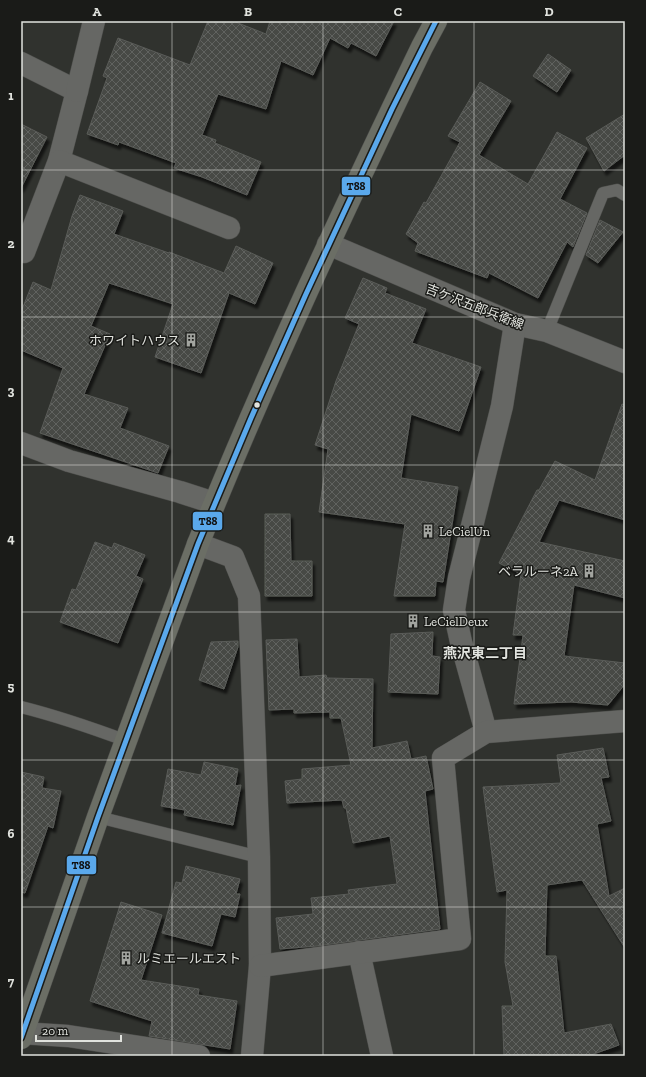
<svg xmlns="http://www.w3.org/2000/svg" width="646" height="1077" font-family="'Zilla Slab','Noto Sans JP',serif">
	<style>
		.building { fill: url(#building-cross-hatch); stroke: #5a5c58; filter: url(#shadow) }
		.lines { fill: none; stroke-linecap: round; stroke-linejoin: round }
		.service-casing { stroke: #4d4e4b; stroke-width: 13 }
		.minor-casing { stroke: #4d4e4b; stroke-width: 23 }
		.primary-casing { stroke: #4d4e4b; stroke-width: 23 }
		.service { stroke: #666764; stroke-width: 12 }
		.minor { stroke: #666764; stroke-width: 22 }
		.primary { stroke: #6b6e65; stroke-width: 22 }
		.bus-1-casing { stroke: #1a1b18; stroke-width: 8 }
		.bus-1 { stroke: #5aa8eb; stroke-width: 5 }
		.grid { fill: none; stroke: #e1e3de; stroke-width: 1; stroke-opacity: 0.55 }
		.bus-dot { fill: #e1e3de; stroke: #1a1b18; stroke-width: 1.5 }
		.labels { text-anchor: middle; stroke-width: 3; stroke-linejoin: round; paint-order: stroke }
		.street-label { font-size: 13px; fill: #e1e3de; stroke: #1a1b18 }
		.poi-label { font-size: 13px; fill: #e1e3de; stroke: #1a1b18; text-anchor: start }
		.neighbourhood-label { font-size: 14px; font-weight: bold; fill: #e1e3de; stroke: #1a1b18 }
		.line-badge { stroke: #1a1b18; stroke-width: 1.5 }
		.pale-badge-label { font-size: 11px; text-anchor: middle; font-weight: bold; fill: #111 }
		.neatline { fill: none; stroke: #e1e3de; stroke-width: 1.5 }
		.grid-label { font-size: 13px; text-anchor: middle; font-weight: bold; fill: #e1e3de }
	</style>
	<defs>
		<pattern id="building-cross-hatch" width="8" height="8" patternUnits="userSpaceOnUse"><rect width="8" height="8" fill="#464845"/><path d="M0 0l8 8M0 8l8-8" fill="none" stroke="#60625f"/></pattern>
		<filter id="shadow"><feDropShadow dx="2.5" dy="4.5" stdDeviation="1" flood-color="#0009"/></filter>
	</defs>
	<rect width="100%" height="100%" fill="#30322e"/>
	<!-- building -->
	<g class="building">
		<polygon points="208,21 233,21 266,34 270,21 394,21 376,56 351,43 348,48 330,38 313,75 281,61 266,109 218,94 202,135 216,140 215,143 261,162 247,195 202,177 174,168 176,163 119,142 118,145 87,134 107,78 103,76 118,38 190,65"/>
		<polygon points="548,54 571,70 557,92 533,76"/>
		<polygon points="480,82 511,101 479,155 528,184 557,132 587,148 560,199 587,213 573,247 567,242 538,298 489,273 487,278 415,251 418,243 406,234 424,202 426,203 460,142 448,136"/>
		<polygon points="625,114 625,155 604,171 586,138"/>
		<polygon points="21,124 47,137 21,188"/>
		<polygon points="80,195 123,211 114,234 169,253 169,252 224,273 236,246 273,263 255,304 229,293 201,373 155,357 173,304 109,283 91,326 110,334 84,394 128,408 120,428 169,446 158,473 40,433 63,368 21,350 21,312 33,282 51,290 72,216"/>
		<polygon points="600,220 623,232 598,263 586,255"/>
		<polygon points="363,278 387,288 385,293 426,309 412,343 481,367 459,431 411,414 401,478 458,487 443,582 436,581 435,596 394,596 405,524 319,512 328,449 315,445 336,381 359,324 345,318"/>
		<polygon points="622,404 625,405 625,520 559,500 539,542 625,561 625,598 574,585 564,656 625,663 625,684 608,705 571,702 514,704 523,635 513,635 521,574 499,563 537,490 539,490 555,461 595,480"/>
		<polygon points="265,514 290,514 291,561 312,561 312,596 265,596"/>
		<polygon points="95,542 112,548 114,543 145,555 136,576 143,579 118,643 60,622 72,589 76,590"/>
		<polygon points="433,632 432,656 440,657 438,694 388,692 391,634"/>
		<polygon points="297,639 299,677 326,675 327,678 373,679 372,748 407,741 411,759 426,756 433,789 425,791 440,929 317,946 280,949 276,918 313,914 311,898 349,894 348,890 397,884 390,836 353,843 346,808 344,808 342,800 287,803 285,781 302,779 302,769 351,765 341,718 330,718 330,712 294,713 294,709 269,710 266,640"/>
		<polygon points="238,641 238,647 224,689 199,680 211,642"/>
		<polygon points="603,748 609,777 601,778 611,821 597,824 609,896 625,888 625,948 582,880 547,885 545,956 556,956 564,1033 611,1024 619,1045 588,1056 504,1056 502,1006 513,1006 505,962 507,890 497,892 483,787 561,783 557,755"/>
		<polygon points="204,762 238,769 235,786 241,785 233,825 184,815 185,810 161,806 168,769 201,775"/>
		<polygon points="21,772 44,777 42,788 61,791 53,828 48,826 25,893 21,892"/>
		<polygon points="186,866 240,879 236,894 240,894 235,917 221,914 212,946 162,933 176,882 182,883"/>
		<polygon points="121,902 162,915 141,980 199,989 198,995 237,1001 230,1049 149,1036 152,1021 90,1001"/>
	</g>
	<g class="lines">
		<!-- service casing -->
		<g class="service-casing">
			<g id="service">
				<polyline points="547,331 603,193 617,190 625,195"/>
				<path d="M21,707C57,716 92,728 127,741"/>
				<polyline points="98,817 259,857"/>
			</g>
		</g>
		<!-- minor casing -->
		<g class="minor-casing">
			<g id="minor">
				<polyline points="21,63 77,91 59,161 24,252"/>
				<polyline points="77,91 94,21"/>
				<polyline points="59,161 229,228"/>
				<polyline points="328,244 515,324 547,331 625,362"/>
				<polyline points="21,443 69,461 180,492 214,503"/>
				<polyline points="198,544 233,557 249,596 259,857 260,966 252,1056"/>
				<polyline points="486,732 461,642 454,610 459,578 502,406 515,324"/>
				<polyline points="359,952 382,1056"/>
				<polyline points="260,966 460,939 443,758 486,732 625,721"/>
				<polyline points="21,1033 68,1036 199,1056"/>
			</g>
		</g>
		<!-- primary casing -->
		<g class="primary-casing">
			<path id="primary" d="M21,1038L98,817L198,544C266,375 343,211 422,47L436,21"/>
		</g>
		<!-- service -->
		<use href="#service" class="service"/>
		<!-- minor -->
		<use href="#minor" class="minor"/>
		<!-- primary -->
		<use href="#primary" class="primary"/>
		<!-- bus-1 casing -->
		<g class="bus-1-casing">
			<polyline id="bus-1" points="21,1038 98,817 198,544 251,418 306,294 392,109 436,21"/>
		</g>
		<!-- bus-1 -->
		<use href="#bus-1" class="bus-1"/>
	</g>
	<!-- grid -->
	<path class="grid" d="M172,21V1056M323,21V1056M474,21V1056M21,170H625M21,317H625M21,465H625M21,612H625M21,760H625M21,907H625"/>
	<!-- icons -->
	<defs>
		<g id="building-bare" transform="scale(1.08)"><path d="M-4-6H4V6H1V3H-1V6H-4ZM-2.5-4.3h1.7v1.8h-1.7ZM.8-4.3h1.7v1.8H.8ZM-2.5-1h1.7V.8h-1.7ZM.8-1h1.7V.8H.8Z" fill="#a3a5a0" stroke="#1a1b18" stroke-width="2.5" paint-order="stroke"/></g>
	</defs>
	<g fill-rule="evenodd">
		<use href="#building-bare" x="191" y="340"/>
		<use href="#building-bare" x="428" y="531"/>
		<use href="#building-bare" x="589" y="571"/>
		<use href="#building-bare" x="413" y="621"/>
		<use href="#building-bare" x="126" y="958"/>
	</g>
	<!-- markers -->
	<circle class="bus-dot" cx="257" cy="405" r="3.5"/>
	<g class="labels">
		<!-- street labels -->
		<g class="street-label">
			<text transform="translate(475 306) rotate(21)" y="5">吉ケ沢五郎兵衛線</text>
		</g>
		<!-- poi labels -->
		<g class="poi-label">
			<text x="180" y="345" text-anchor="end">ホワイトハウス</text>
			<text x="439" y="536">LeCielUn</text>
			<text x="578" y="576" text-anchor="end">ベラルーネ2A</text>
			<text x="424" y="626">LeCielDeux</text>
			<text x="137" y="963">ルミエールエスト</text>
		</g>
		<!-- neighbourhood labels -->
		<g class="neighbourhood-label">
			<text x="485" y="658">燕沢東二丁目</text>
		</g>
	</g>
	<g class="line-badge">
		<rect x="341" y="176" width="30" height="20" rx="4" fill="#5aa8eb"/>
		<rect x="192" y="511" width="31" height="20" rx="4" fill="#5aa8eb"/>
		<rect x="66" y="855" width="31" height="20" rx="4" fill="#5aa8eb"/>
	</g>
	<g class="pale-badge-label">
		<text x="356" y="190">T88</text>
		<text x="208" y="525">T88</text>
		<text x="81" y="869">T88</text>
	</g>
	<!-- border -->
	<rect width="646" height="1077" fill="none" stroke="#1a1b18" stroke-width="44"/>
	<!-- scale -->
	<path d="M36 1035v6h85v-6" fill="none" stroke="#e1e3de" stroke-width="2"/>
	<text x="42" y="1035" font-size="12" fill="#e1e3de" stroke="#1a1b18" stroke-width="3" paint-order="stroke">20 m</text>
	<rect x="22" y="22" width="602" height="1033" class="neatline"/>
	<g class="grid-label">
		<text x="97" y="16">A</text>
		<text x="248" y="16">B</text>
		<text x="398" y="16">C</text>
		<text x="549" y="16">D</text>
		<text x="11" y="100">1</text>
		<text x="11" y="248">2</text>
		<text x="11" y="395">3</text>
		<text x="11" y="543">4</text>
		<text x="11" y="691">5</text>
		<text x="11" y="838">6</text>
		<text x="11" y="986">7</text>
	</g>
</svg>
